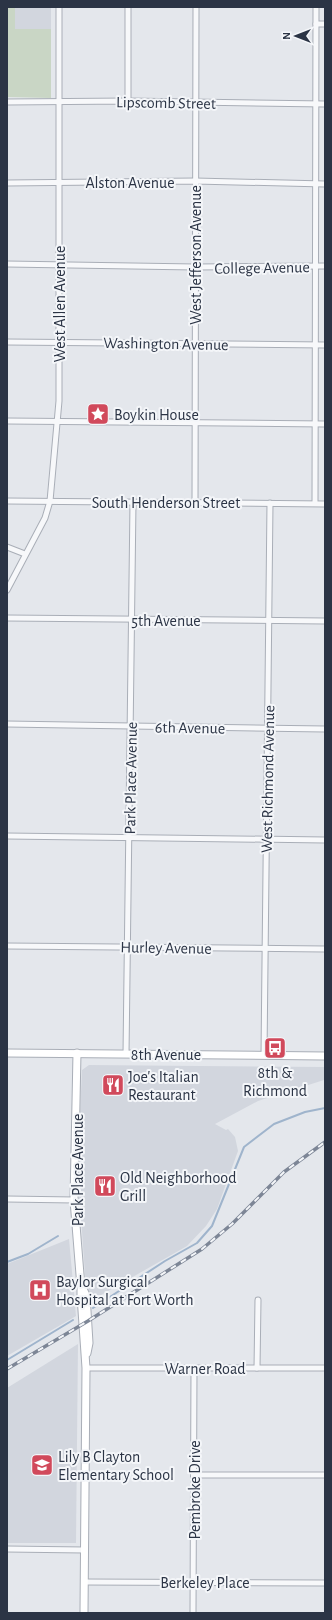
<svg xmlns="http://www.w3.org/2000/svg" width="332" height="1620" font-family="'Alegreya Sans',sans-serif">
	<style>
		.built { fill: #d2d6de }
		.green { fill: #c9d6c5 }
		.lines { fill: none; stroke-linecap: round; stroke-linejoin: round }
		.stream { stroke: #9fb4cc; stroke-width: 2 }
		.street-casing { stroke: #a9aeb7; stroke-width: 7 }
		.secondary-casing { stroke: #a9aeb7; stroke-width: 9 }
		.street { stroke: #f7f8fa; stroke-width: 5 }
		.secondary { stroke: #fff; stroke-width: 7 }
		.rail-casing { stroke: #7d8696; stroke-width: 3.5 }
		.rail { stroke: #f4f6f9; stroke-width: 2; stroke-dasharray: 6; stroke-linecap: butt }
		.labels { text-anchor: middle; stroke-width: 4; stroke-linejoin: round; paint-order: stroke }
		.street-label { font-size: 16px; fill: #2b3445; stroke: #f4f6f9 }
		.poi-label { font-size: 16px; fill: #2b3445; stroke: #f4f6f9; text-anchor: start }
	</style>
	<rect width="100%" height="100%" fill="#e4e7ec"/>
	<!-- built -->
	<g class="built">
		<polygon points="15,7 51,7 51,29 14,29"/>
		<polygon points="89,1065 324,1067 324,1080 258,1101 215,1124 226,1130 228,1129 235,1137 238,1151 217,1209 206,1226 187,1246 87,1303 81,1217 78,1193 78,1158 82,1070"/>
		<polygon points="69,1239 76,1316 7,1356 7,1264"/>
		<polygon points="78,1344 76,1543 7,1543 7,1388"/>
	</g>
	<!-- green -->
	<polygon class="green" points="7,7 15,7 15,29 51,29 51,98 7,97"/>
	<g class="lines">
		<!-- stream -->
		<g class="stream">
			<polyline points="7,1262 28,1254 58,1236"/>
			<polyline points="93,1308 165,1261 197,1243 212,1226 244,1147 274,1124 305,1112 325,1108"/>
			<polyline points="7,1360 73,1320"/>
		</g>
		<!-- street casing -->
		<g class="street-casing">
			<g id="street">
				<polyline points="316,24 325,24"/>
				<polyline points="128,101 128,7"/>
				<polyline points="7,102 128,101 325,104"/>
				<polyline points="7,183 195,181 325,184"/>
				<polyline points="7,264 195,267 325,266"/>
				<polyline points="7,342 325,345"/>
				<polyline points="7,421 325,424"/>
				<polyline points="7,501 325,504"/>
				<polyline points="195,503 196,7"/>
				<polyline points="315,503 316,7"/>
				<polyline points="7,547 25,554"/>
				<polyline points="7,590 45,518 50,501 59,401 59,7"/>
				<polyline points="7,618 325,621"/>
				<polyline points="7,724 325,729"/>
				<polyline points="7,836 325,840"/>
				<polyline points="7,946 325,949"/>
				<polyline points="126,1054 133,502"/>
				<polyline points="264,1055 270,503"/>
				<polyline points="7,1199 74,1200"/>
				<polyline points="86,1368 325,1368"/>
				<polyline points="257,1368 258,1300"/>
				<polyline points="194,1475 325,1475"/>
				<polyline points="7,1549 84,1550"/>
				<polyline points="84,1582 325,1583"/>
				<polyline points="193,1613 194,1368"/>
			</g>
		</g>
		<!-- secondary casing -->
		<g class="secondary-casing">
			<g id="secondary">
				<polyline points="7,1053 325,1056"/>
				<polyline points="77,1053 74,1200 81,1287 81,1296 86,1368 84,1613"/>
				<polyline points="82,1287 86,1295 89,1343 87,1353"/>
			</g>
		</g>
		<!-- street -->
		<use href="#street" class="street"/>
		<!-- secondary -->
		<use href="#secondary" class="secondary"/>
		<!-- rail casing -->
		<g class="rail-casing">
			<polyline id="rail" points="7,1369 88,1321 202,1249 232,1224 284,1172 325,1142"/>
		</g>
		<!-- rail -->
		<use href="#rail" class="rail"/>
	</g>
	<!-- icons -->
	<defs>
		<g id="sight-square" transform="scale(1.15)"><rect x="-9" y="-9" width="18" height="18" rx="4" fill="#d1495b" stroke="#f4f6f9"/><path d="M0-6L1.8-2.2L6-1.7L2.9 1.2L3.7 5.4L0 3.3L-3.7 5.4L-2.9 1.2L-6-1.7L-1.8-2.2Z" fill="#fff"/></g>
		<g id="bus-square" transform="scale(1.15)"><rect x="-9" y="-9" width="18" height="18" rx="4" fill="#d1495b" stroke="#f4f6f9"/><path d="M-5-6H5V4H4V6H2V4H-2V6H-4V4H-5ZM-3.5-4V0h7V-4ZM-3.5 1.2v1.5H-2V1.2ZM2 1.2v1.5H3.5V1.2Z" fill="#fff"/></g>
		<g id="restaurant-square" transform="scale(1.15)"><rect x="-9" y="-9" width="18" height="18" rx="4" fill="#d1495b" stroke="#f4f6f9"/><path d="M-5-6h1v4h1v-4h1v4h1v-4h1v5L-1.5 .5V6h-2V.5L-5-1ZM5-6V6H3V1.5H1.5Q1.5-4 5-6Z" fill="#fff"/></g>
		<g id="hospital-square" transform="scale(1.15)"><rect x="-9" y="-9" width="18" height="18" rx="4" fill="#d1495b" stroke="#f4f6f9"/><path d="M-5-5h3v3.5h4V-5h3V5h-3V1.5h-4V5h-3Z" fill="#fff"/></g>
		<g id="school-square" transform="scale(1.15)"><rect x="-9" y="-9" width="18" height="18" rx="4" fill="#d1495b" stroke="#f4f6f9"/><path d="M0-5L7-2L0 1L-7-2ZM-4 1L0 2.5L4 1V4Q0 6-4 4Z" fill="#fff"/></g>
	</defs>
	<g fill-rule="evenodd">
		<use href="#sight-square" x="98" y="414"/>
		<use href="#bus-square" x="275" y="1048"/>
		<use href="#restaurant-square" x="113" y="1085"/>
		<use href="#restaurant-square" x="105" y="1186"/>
		<use href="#hospital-square" x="40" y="1290"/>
		<use href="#school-square" x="42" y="1465"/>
	</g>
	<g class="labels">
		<!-- street labels -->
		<g class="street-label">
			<text transform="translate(166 102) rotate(1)" y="6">Lipscomb Street</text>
			<text x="130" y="188">Alston Avenue</text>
			<text transform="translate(195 255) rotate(-90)" y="6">West Jefferson Avenue</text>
			<text transform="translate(262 267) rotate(-1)" y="6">College Avenue</text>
			<text transform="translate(59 304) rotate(-90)" y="6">West Allen Avenue</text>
			<text transform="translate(166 343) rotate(1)" y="6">Washington Avenue</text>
			<text x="166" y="508">South Henderson Street</text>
			<text x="166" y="626">5th Avenue</text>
			<text transform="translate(190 727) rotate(1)" y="6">6th Avenue</text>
			<text transform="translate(130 778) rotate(-89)" y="6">Park Place Avenue</text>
			<text transform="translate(267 779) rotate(-89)" y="6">West Richmond Avenue</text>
			<text transform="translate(166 947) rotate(1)" y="6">Hurley Avenue</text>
			<text x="166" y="1060">8th Avenue</text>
			<text transform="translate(77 1170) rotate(-90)" y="6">Park Place Avenue</text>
			<text x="205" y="1374">Warner Road</text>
			<text transform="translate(194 1490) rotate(-90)" y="6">Pembroke Drive</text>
			<text x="205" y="1588">Berkeley Place</text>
		</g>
		<!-- poi labels -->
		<g class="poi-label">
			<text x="114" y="420">Boykin House</text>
			<text x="275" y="1078" text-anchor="middle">8th &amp;<tspan x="275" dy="18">Richmond</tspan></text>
			<text x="128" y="1082">Joe's Italian<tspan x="128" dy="18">Restaurant</tspan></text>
			<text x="120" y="1183">Old Neighborhood<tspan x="120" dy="18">Grill</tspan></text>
			<text x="56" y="1287">Baylor Surgical<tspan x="56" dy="18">Hospital at Fort Worth</tspan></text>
			<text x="58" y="1462">Lily B Clayton<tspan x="58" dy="18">Elementary School</tspan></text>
		</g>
	</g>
	<!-- border -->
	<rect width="332" height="1620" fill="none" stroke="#2b3445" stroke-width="16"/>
	<!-- north arrow -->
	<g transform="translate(296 36) rotate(270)" stroke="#f4f6f9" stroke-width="3" paint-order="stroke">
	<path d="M0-3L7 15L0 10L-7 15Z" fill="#2b3445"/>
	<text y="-6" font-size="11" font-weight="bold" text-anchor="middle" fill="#2b3445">N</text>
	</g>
</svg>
